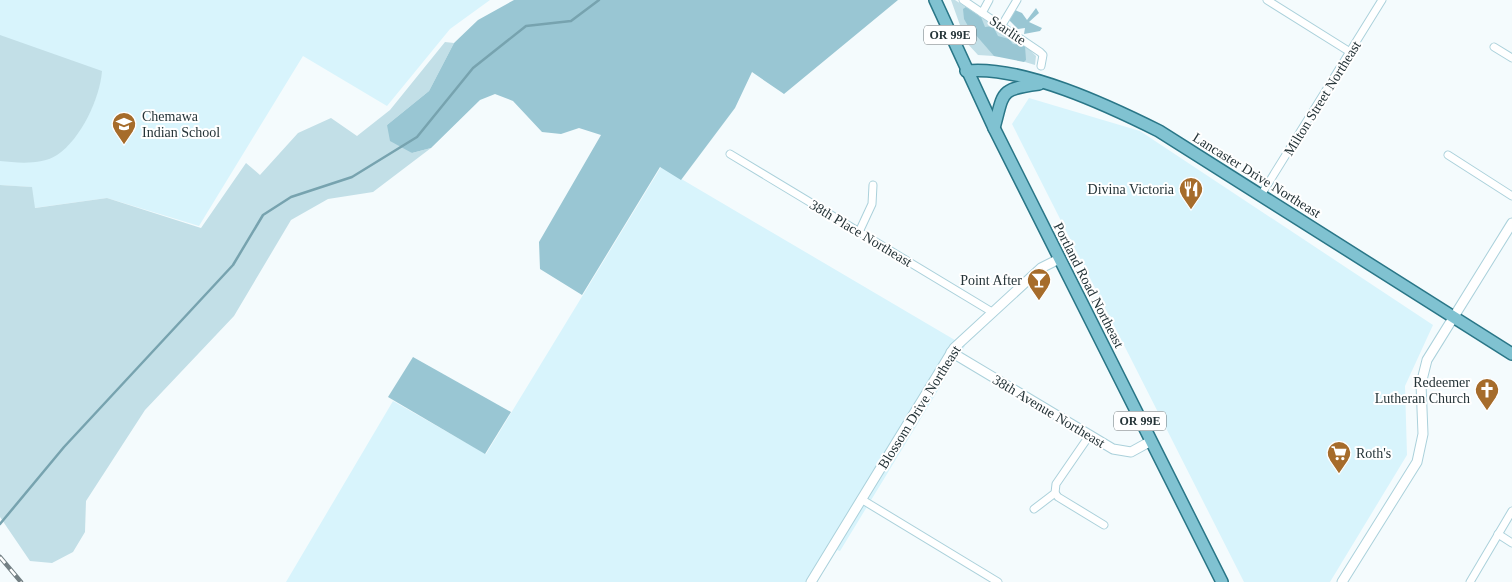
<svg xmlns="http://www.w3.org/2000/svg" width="1512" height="582" font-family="Georgia,serif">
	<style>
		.built { fill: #d8f4fc }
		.green { fill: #c2dfe7 }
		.forest { fill: #99c6d3 }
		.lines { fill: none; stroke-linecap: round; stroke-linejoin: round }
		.stream { stroke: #77a3af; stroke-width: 2.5 }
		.minor-casing { stroke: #abd1db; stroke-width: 9 }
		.tertiary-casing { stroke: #abd1db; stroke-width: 11 }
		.primary-casing { stroke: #297687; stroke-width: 14 }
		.minor { stroke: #fff; stroke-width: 7 }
		.tertiary { stroke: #fff; stroke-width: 9 }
		.primary { stroke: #80c2d1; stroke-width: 11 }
		.rail-casing { stroke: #748084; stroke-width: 4.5 }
		.rail { stroke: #fff; stroke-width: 2.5; stroke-dasharray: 8; stroke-linecap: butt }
		.labels { text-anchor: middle; stroke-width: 4; stroke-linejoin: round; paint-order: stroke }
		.shield { fill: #fff; stroke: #667174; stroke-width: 1 }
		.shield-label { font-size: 12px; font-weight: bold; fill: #253438 }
		.street-label { font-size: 14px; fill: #253438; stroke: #fff }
		.poi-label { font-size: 14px; fill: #253438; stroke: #fff; text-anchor: end }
	</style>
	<rect width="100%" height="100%" fill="#f4fbfd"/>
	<!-- built -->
	<g class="built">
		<polygon points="0,0 490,0 450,29 387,106 303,56 199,226 107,198 34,208 31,187 0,185"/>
		<polygon points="1029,98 1140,131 1433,325 1405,386 1407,455 1330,582 1244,582 1012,124"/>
		<polygon points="661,167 965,346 840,551 837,550 817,582 286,582 393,401 486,454"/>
	</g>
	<!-- green -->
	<g class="green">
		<polygon points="951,0 955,0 1030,50 1036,56 1035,65 1009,57 978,55 966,42"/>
		<path d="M0,35L102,71C100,98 81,139 57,155C42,165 18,163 0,161Z"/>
		<polygon points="445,42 454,43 429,91 387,125 412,153 431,148 373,192 328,199 291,220 234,316 145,410 86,501 85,532 73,552 52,563 30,561 0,517 0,185 32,187 35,208 107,198 201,228 246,163 260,175 298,133 331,118 357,136 390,110"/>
	</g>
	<!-- forest -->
	<g class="forest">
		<polygon points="514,0 898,0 784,94 752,72 735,108 681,180 660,167 582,295 540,269 539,242 601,135 579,128 561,134 542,132 513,101 495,94 480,100 431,148 412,153 390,141 387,125 429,91 454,43 478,20"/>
		<polygon points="966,7 981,17 985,27 993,26 998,36 1009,39 1013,44 1025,46 1026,60 1024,62 994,56 968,26 964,19 963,9"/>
		<polygon points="1036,8 1039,13 1029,22 1042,28 1040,31 1024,34 1025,28 1018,29 1010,21 1009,16 1015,10 1022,13 1027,20"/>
		<polygon points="413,357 511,412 485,454 388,397"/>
	</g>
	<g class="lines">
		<!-- stream -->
		<polyline class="stream" points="0,524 64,447 233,265 263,215 291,197 352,177 417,137 473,68 526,26 571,21 599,0"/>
		<!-- minor casing -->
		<g class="minor-casing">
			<g id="minor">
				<polyline points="963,0 1040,52 1043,55 1041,66"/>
				<polyline points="1267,0 1350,52"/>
				<polyline points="982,13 989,0"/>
				<polyline points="1002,25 1017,0"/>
				<polyline points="1494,47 1512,58"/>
				<polyline points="730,154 992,312"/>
				<polyline points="1448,155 1512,196"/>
				<polyline points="1261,195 1382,0"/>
				<polyline points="859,232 872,204 873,185"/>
				<polyline points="1055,493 1058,497 1104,525"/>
				<polyline points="861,499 998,582"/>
				<polyline points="1034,509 1055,493 1056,484 1089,436"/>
				<polyline points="1498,534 1512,543"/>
				<polyline points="1470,582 1512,511"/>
			</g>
		</g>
		<!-- tertiary casing -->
		<g class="tertiary-casing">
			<g id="tertiary">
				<polyline points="951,352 1113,449 1131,452 1151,441"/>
				<polyline points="811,582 954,348 1041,268 1059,259"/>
				<polyline points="1342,582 1417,462 1423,434 1421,384 1427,360 1512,223"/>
			</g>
		</g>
		<!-- primary casing -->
		<g class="primary-casing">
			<g id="primary">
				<polyline points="935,0 994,128 1222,582"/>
				<path d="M966,71C1022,65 1109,106 1159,131L1512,354"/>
				<path d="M994,128C1004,92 999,89 1039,84"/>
			</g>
		</g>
		<!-- minor -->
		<use href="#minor" class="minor"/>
		<!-- tertiary -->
		<use href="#tertiary" class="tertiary"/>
		<!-- primary -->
		<use href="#primary" class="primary"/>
		<!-- rail casing -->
		<g class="rail-casing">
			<polyline id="rail" points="0,557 21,582"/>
		</g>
		<!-- rail -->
		<use href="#rail" class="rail"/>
	</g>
	<!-- icons -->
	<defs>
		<g id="school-pin" transform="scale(1.25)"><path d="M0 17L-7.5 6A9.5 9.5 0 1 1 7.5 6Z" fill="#a66c2b" stroke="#fff"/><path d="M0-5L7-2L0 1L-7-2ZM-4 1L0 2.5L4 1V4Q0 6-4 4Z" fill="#fff"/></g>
		<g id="restaurant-pin" transform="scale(1.25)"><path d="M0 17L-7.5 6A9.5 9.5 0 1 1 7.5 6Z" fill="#a66c2b" stroke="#fff"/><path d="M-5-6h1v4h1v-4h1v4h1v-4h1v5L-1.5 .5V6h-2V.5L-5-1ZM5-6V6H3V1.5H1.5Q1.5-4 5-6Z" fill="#fff"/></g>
		<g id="bar-pin" transform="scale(1.25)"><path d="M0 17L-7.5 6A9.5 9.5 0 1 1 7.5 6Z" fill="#a66c2b" stroke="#fff"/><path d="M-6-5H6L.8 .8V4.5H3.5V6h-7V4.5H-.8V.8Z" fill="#fff"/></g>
		<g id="church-pin" transform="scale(1.25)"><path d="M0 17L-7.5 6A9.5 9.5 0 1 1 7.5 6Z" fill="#a66c2b" stroke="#fff"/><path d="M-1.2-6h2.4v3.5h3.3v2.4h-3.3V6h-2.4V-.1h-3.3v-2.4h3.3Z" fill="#fff"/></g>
		<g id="supermarket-pin" transform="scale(1.25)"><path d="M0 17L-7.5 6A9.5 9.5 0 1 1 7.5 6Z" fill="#a66c2b" stroke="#fff"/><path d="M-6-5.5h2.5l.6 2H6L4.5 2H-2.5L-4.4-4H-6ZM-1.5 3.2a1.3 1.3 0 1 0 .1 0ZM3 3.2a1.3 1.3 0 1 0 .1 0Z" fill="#fff"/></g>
	</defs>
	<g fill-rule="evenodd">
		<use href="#school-pin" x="124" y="124"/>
		<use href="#restaurant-pin" x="1191" y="189"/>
		<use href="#bar-pin" x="1039" y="280"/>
		<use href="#church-pin" x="1487" y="390"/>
		<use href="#supermarket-pin" x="1339" y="453"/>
	</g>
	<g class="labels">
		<!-- shield labels -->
		<g class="shield">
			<rect x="924" y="25.5" width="52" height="19" rx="4"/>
			<rect x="1114" y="411.5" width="52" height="19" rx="4"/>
		</g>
		<g class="shield-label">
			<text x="950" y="39">OR 99E</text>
			<text x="1140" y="425">OR 99E</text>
		</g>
		<!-- street labels -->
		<g class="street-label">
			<text transform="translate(1008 30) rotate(34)" y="5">Starlite</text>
			<text transform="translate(1322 98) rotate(-58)" y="5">Milton Street Northeast</text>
			<text transform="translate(1257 175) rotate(32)" y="5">Lancaster Drive Northeast</text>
			<text transform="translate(861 233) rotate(31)" y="5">38th Place Northeast</text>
			<text transform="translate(1089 285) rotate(63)" y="5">Portland Road Northeast</text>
			<text transform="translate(919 407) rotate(-58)" y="5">Blossom Drive Northeast</text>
			<text transform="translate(1049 411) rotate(31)" y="5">38th Avenue Northeast</text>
		</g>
		<!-- poi labels -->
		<g class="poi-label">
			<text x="142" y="121" text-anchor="start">Chemawa<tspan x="142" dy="16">Indian School</tspan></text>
			<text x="1174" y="194">Divina Victoria</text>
			<text x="1022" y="285">Point After</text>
			<text x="1470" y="387">Redeemer<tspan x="1470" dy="16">Lutheran Church</tspan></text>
			<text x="1356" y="458" text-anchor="start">Roth's</text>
		</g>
	</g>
</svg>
